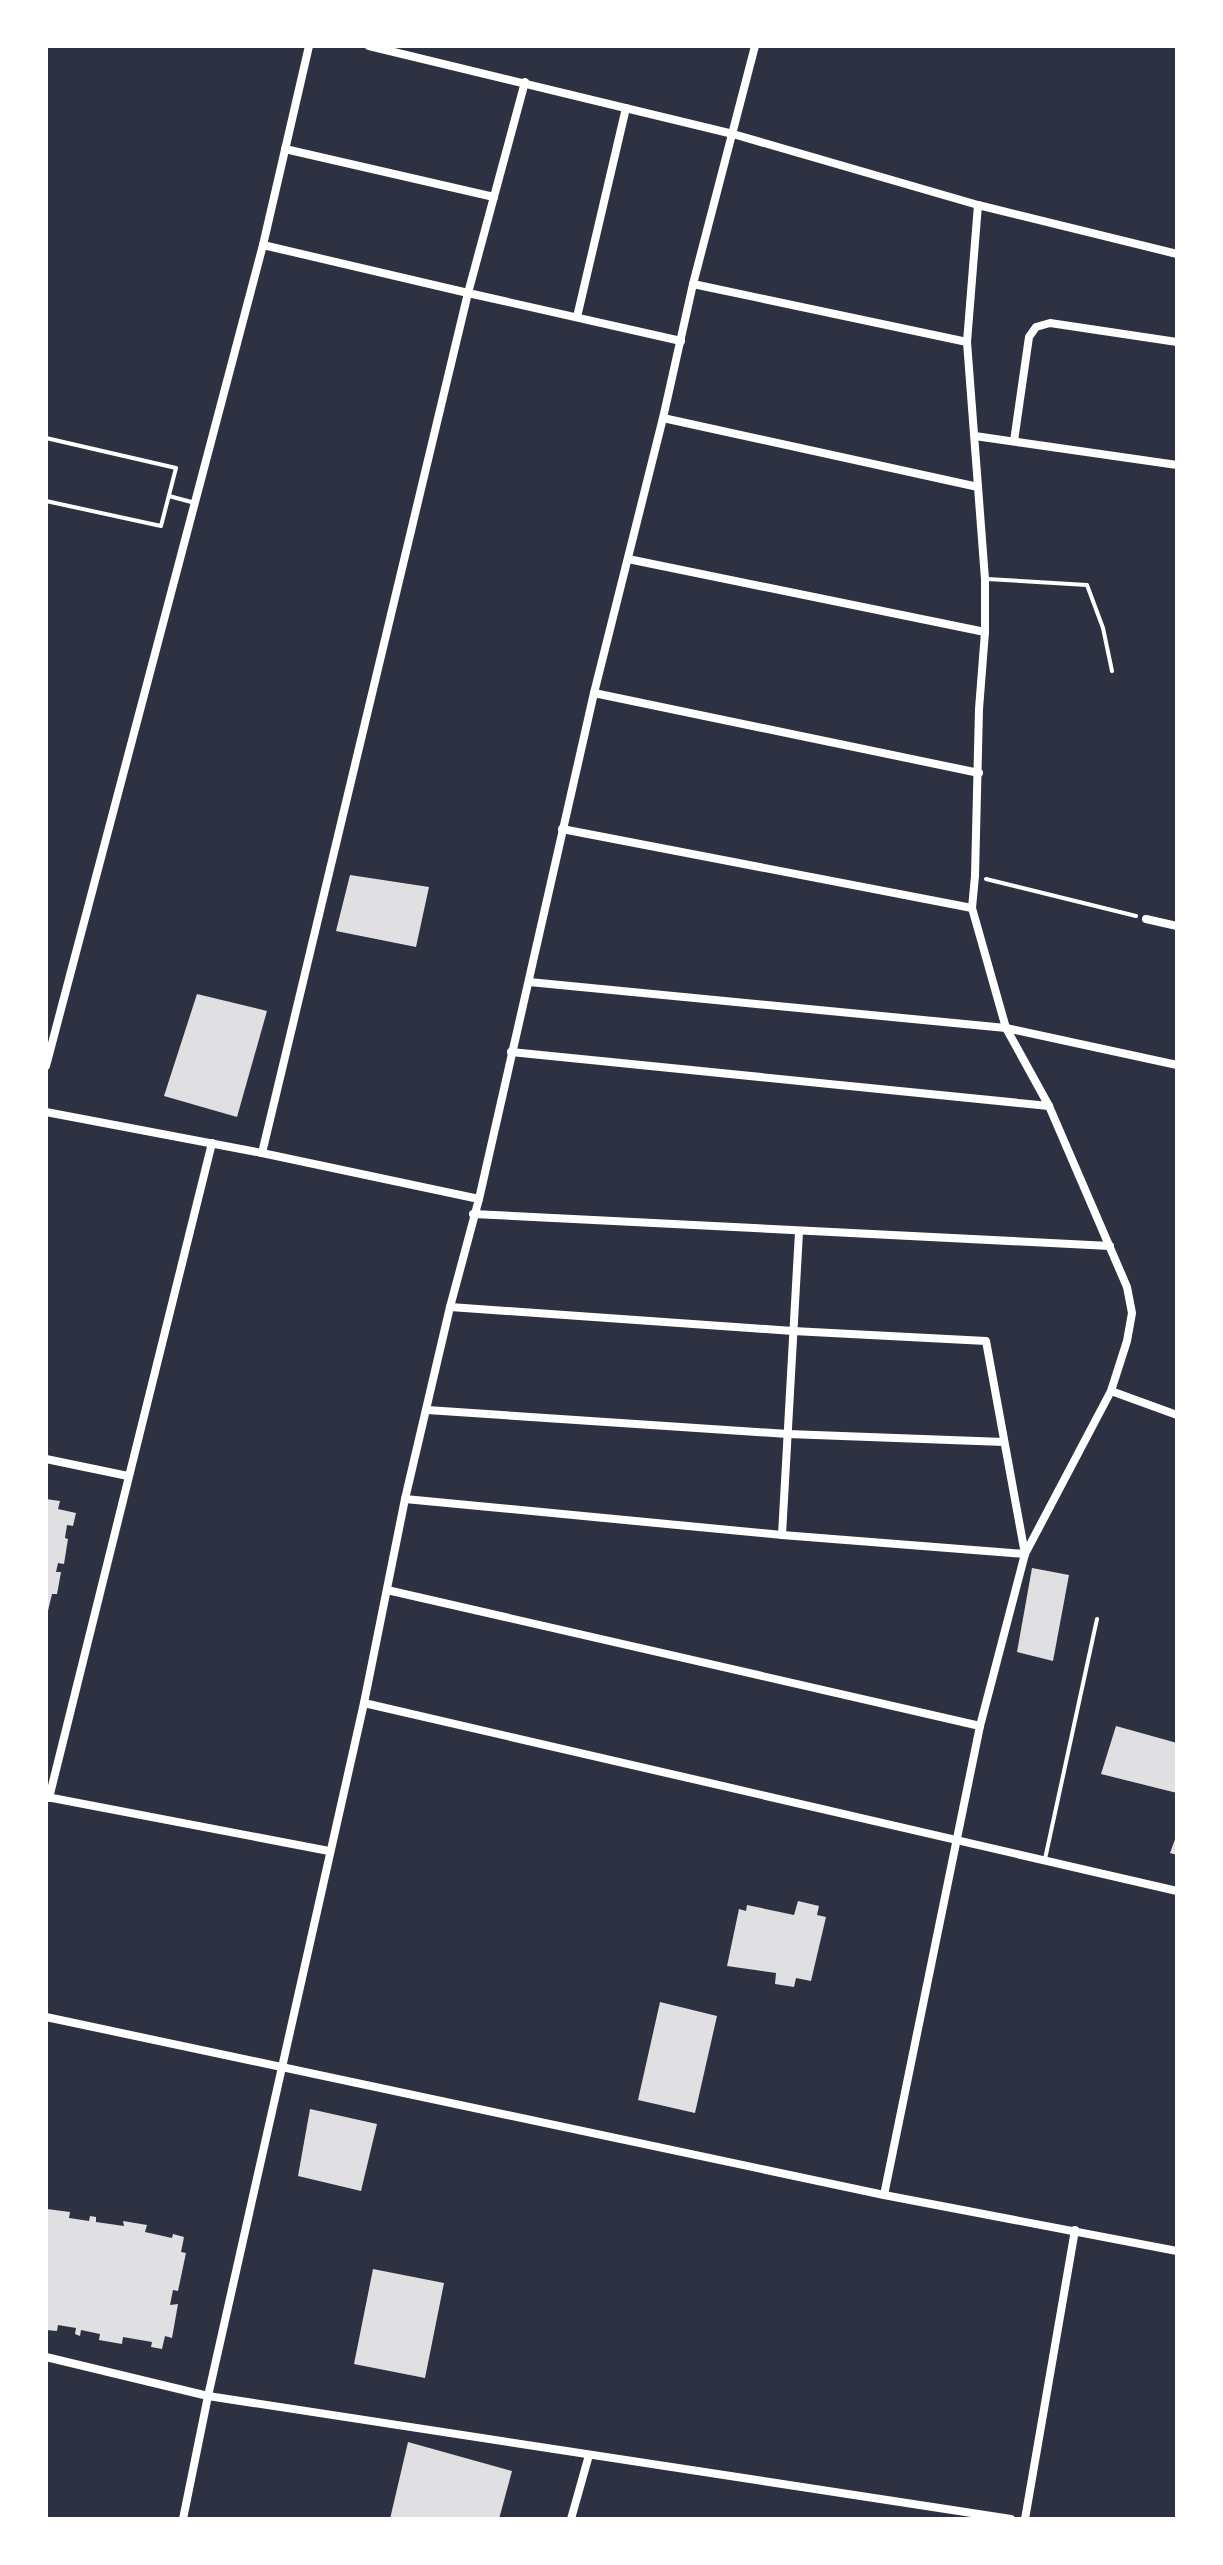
<svg xmlns="http://www.w3.org/2000/svg" width="1223" height="2565" font-family="Mulish,sans-serif">
	<style>
		.building { fill: #e0e0e3 }
		.lines { fill: none; stroke-linecap: round; stroke-linejoin: round }
		.path { stroke: #fff; stroke-width: 4 }
		.service { stroke: #fff; stroke-width: 4 }
		.minor { stroke: #fff; stroke-width: 8 }
	</style>
	<rect width="100%" height="100%" fill="#2d3142"/>
	<!-- building -->
	<g class="building">
		<polygon points="350,875 429,887 416,947 336,931"/>
		<polygon points="197,994 267,1011 237,1117 164,1096"/>
		<polygon points="46,1499 60,1501 58,1509 76,1513 73,1526 67,1525 65,1538 68,1539 64,1564 58,1563 56,1572 61,1572 57,1594 52,1594 47,1615"/>
		<polygon points="1032,1568 1069,1575 1053,1661 1017,1652"/>
		<polygon points="1116,1726 1177,1743 1177,1793 1101,1774"/>
		<polygon points="1177,1834 1177,1855 1170,1853"/>
		<polygon points="798,1901 819,1906 817,1915 826,1917 811,1981 796,1978 794,1987 775,1984 776,1973 727,1966 739,1909 746,1911 747,1905 794,1915"/>
		<polygon points="660,2002 717,2016 695,2113 638,2100"/>
		<polygon points="310,2109 377,2124 361,2191 298,2176"/>
		<polygon points="47,2209 70,2212 69,2218 89,2221 90,2216 96,2217 96,2222 124,2226 123,2221 147,2225 145,2232 172,2238 173,2234 184,2237 181,2252 186,2253 178,2291 173,2290 170,2305 178,2304 172,2338 165,2336 162,2349 151,2347 152,2342 123,2337 122,2344 99,2340 100,2334 81,2330 80,2336 75,2334 76,2328 58,2325 57,2331 46,2330"/>
		<polygon points="373,2269 444,2283 425,2378 354,2364"/>
		<polygon points="408,2442 512,2471 499,2519 390,2519"/>
	</g>
	<g class="lines">
		<!-- path -->
		<polyline class="path" points="986,879 1136,916"/>
		<!-- service -->
		<g class="service">
			<polyline points="46,438 176,468 161,526 46,501"/>
			<polyline points="169,496 195,503"/>
			<polyline points="987,579 1087,585 1103,628 1112,671"/>
			<polyline points="1045,1859 1097,1619"/>
		</g>
		<!-- minor -->
		<g class="minor">
			<polyline points="369,46 733,134 978,205 1177,254"/>
			<polyline points="285,149 494,197"/>
			<polyline points="263,245 468,293 525,82"/>
			<polyline points="693,284 967,342"/>
			<polyline points="577,317 626,108"/>
			<polyline points="663,418 978,487"/>
			<polyline points="975,436 1177,465"/>
			<polyline points="1014,441 1029,337 1036,327 1050,323 1177,342"/>
			<polyline points="628,559 985,632"/>
			<polyline points="594,693 979,773"/>
			<polyline points="562,829 972,908"/>
			<polyline points="1146,919 1177,926"/>
			<polyline points="529,982 1006,1028 1177,1065"/>
			<polyline points="511,1052 1049,1106"/>
			<polyline points="46,1066 263,245 309,46"/>
			<polyline points="46,1112 262,1153 479,1199"/>
			<polyline points="262,1153 468,293 681,341"/>
			<polyline points="473,1214 1110,1246"/>
			<polyline points="450,1307 793,1331 986,1341 1025,1554"/>
			<polyline points="1111,1391 1177,1415"/>
			<polyline points="427,1410 788,1434 1004,1442"/>
			<polyline points="46,1459 128,1476"/>
			<polyline points="405,1499 782,1535 1025,1554"/>
			<polyline points="782,1535 799,1232"/>
			<polyline points="387,1590 980,1726"/>
			<polyline points="364,1703 1177,1891"/>
			<polyline points="47,1797 329,1851"/>
			<polyline points="49,1798 212,1143"/>
			<polyline points="46,2017 884,2195 1177,2251"/>
			<polyline points="884,2195 980,1726 1025,1554 1111,1391 1127,1341 1132,1313 1127,1287 1049,1106 1006,1028 972,908 975,876 979,709 985,632 985,579 967,342 978,205"/>
			<polyline points="46,2357 208,2396 1011,2519"/>
			<polyline points="183,2519 208,2396 364,1703 405,1499 450,1307 479,1199 594,693 663,418 693,284 755,46"/>
			<polyline points="571,2519 589,2455"/>
			<polyline points="1025,2519 1075,2230"/>
		</g>
	</g>
	<!-- border -->
	<rect width="1223" height="2565" fill="none" stroke="#ffffff" stroke-width="96"/>
</svg>
